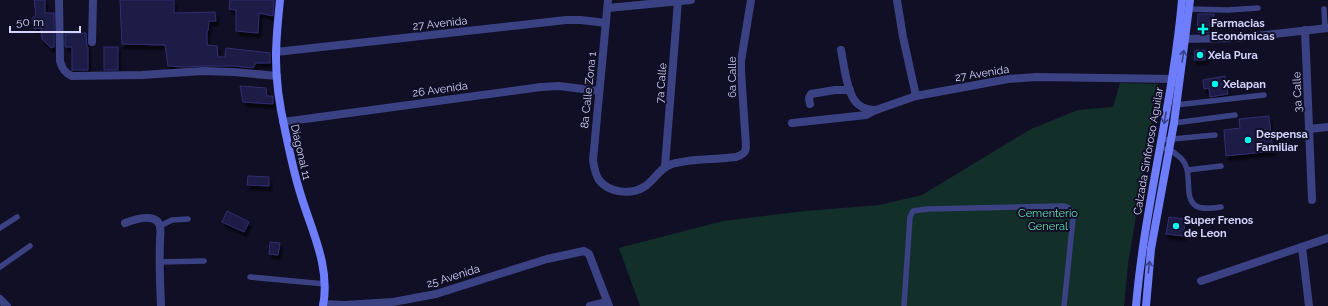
<svg xmlns="http://www.w3.org/2000/svg" width="1328" height="306" font-family="Raleway,sans-serif">
	<style>
		.green { fill: #122f2a }
		.building { fill: #1e1b46; stroke: #322e71; filter: url(#shadow) }
		.lines { fill: none; stroke-linecap: round; stroke-linejoin: round }
		.lane { stroke: #3b4283; stroke-width: 5.5 }
		.street { stroke: #3b4283; stroke-width: 8 }
		.secondary { stroke: #6d7dfc; stroke-width: 8 }
		.oneway { stroke: #3a4086 }
		.poi-dot { fill: #04faf1; stroke: #100f25; stroke-width: 1.5 }
		.labels { text-anchor: middle; stroke-width: 4; stroke-linejoin: round; paint-order: stroke }
		.street-label { font-size: 11px; fill: #d4d5fe; stroke: #100f25 }
		.poi-label { font-size: 11px; font-weight: bold; fill: #d4d5fe; stroke: #100f25; text-anchor: start }
		.park-label { font-size: 11px; fill: #60dead; stroke: #100f25 }
	</style>
	<defs>
		<filter id="shadow"><feDropShadow dx="2.5" dy="4.5" stdDeviation="1" flood-color="#0009"/></filter>
	</defs>
	<rect width="100%" height="100%" fill="#100f25"/>
	<!-- green -->
	<polygon class="green" points="1120,83 1158,84 1128,264 1124,306 640,306 619,248 723,221 805,211 879,205 922,195 1031,129 1078,110 1113,107"/>
	<!-- building -->
	<g class="building">
		<polygon points="34,0 45,0 45,13 54,13 54,47 51,48 42,39 41,28 34,29 32,18 36,15"/>
		<polygon points="120,0 174,0 174,13 215,12 216,21 209,21 208,31 207,30 207,45 217,46 218,57 225,57 226,48 270,53 270,63 256,63 253,68 234,66 203,66 184,67 168,66 165,45 122,44"/>
		<polygon points="230,0 274,0 273,16 259,13 258,33 236,31 236,10 229,9"/>
		<polygon points="1198,14 1214,14 1214,21 1210,21 1209,33 1197,32"/>
		<polygon points="86,33 87,47 88,47 88,70 72,70 72,47 65,47 65,34"/>
		<rect x="104" y="47" width="14" height="23"/>
		<polygon points="1195,50 1205,50 1205,60 1194,60"/>
		<polygon points="1225,76 1228,94 1210,97 1209,88 1204,89 1203,80"/>
		<polygon points="240,86 266,88 267,96 273,96 273,104 243,102"/>
		<polygon points="1269,116 1273,151 1226,156 1224,130 1240,128 1239,119"/>
		<polygon points="248,176 269,177 269,186 247,185"/>
		<polygon points="227,211 249,222 244,232 222,222"/>
		<polygon points="1169,217 1186,219 1183,236 1166,234"/>
		<polygon points="270,242 280,243 278,255 269,254"/>
	</g>
	<g class="lines">
		<!-- lane -->
		<g class="lane">
			<polyline points="1187,9 1228,10 1258,8"/>
			<polyline points="1324,9 1325,28"/>
			<polyline points="1176,105 1264,95"/>
			<polyline points="1174,123 1235,115"/>
			<polyline points="1162,140 1215,135"/>
			<path d="M1166,149C1170,150 1174,152 1177,155C1197,168 1181,196 1196,206C1203,210 1214,208 1221,207"/>
			<polyline points="1188,170 1221,166"/>
			<polyline points="160,226 172,220 188,219"/>
			<polyline points="0,228 17,217"/>
			<polyline points="159,262 204,261"/>
			<polyline points="0,267 30,246"/>
			<polyline points="250,277 325,284"/>
			<polyline points="904,306 910,217 913,211 927,209 1063,206 1067,207 1071,210 1073,219 1064,306"/>
		</g>
		<!-- street -->
		<g class="street">
			<path d="M59,0L60,61C62,69 65,73 72,76L142,75L203,71L234,72L277,76"/>
			<path d="M608,0L593,160C594,167 595,174 599,180C609,193 631,195 644,187C655,180 660,167 672,164C692,158 716,160 736,157C742,155 746,153 746,146L741,71V61L751,0"/>
			<polyline points="897,0 903,37 916,96"/>
			<polyline points="608,8 691,0"/>
			<polyline points="1305,30 1312,200"/>
			<polyline points="1179,39 1238,38 1328,28"/>
			<polyline points="92,42 93,0"/>
			<path d="M841,50C844,64 847,97 859,105C864,109 870,110 876,110"/>
			<polyline points="276,52 566,20 581,20 606,23"/>
			<polyline points="810,104 809,98 811,94 835,90 850,90"/>
			<polyline points="283,122 541,87 559,86 599,91"/>
			<polyline points="792,123 866,115 876,110 916,96 1008,79 1036,77 1177,79"/>
			<polyline points="1309,129 1328,127"/>
			<polyline points="665,166 678,1"/>
			<path d="M125,223C133,220 151,214 158,222C162,227 160,235 160,240C159,262 160,284 161,306"/>
			<polyline points="1302,247 1309,306"/>
			<polyline points="1201,281 1328,238"/>
			<polyline points="0,299 7,306"/>
			<polyline points="323,304 345,305 393,302 436,294 547,259 584,251 589,254 609,306"/>
			<polyline points="590,306 607,302"/>
		</g>
		<!-- secondary -->
		<g class="secondary">
			<path d="M280,0C278,19 276,38 276,58C276,80 280,108 285,130C289,149 293,169 299,189C310,228 331,265 323,306"/>
			<path d="M1136,306C1145,203 1173,103 1182,0"/>
			<polyline points="1146,306 1151,249 1174,123 1190,0"/>
		</g>
	</g>
	<!-- one-way arrows -->
	<defs><path id="oneway-shaft" d="M-6 0H5M1.5-3L5.5 0L1.5 3" fill="none" stroke-width="1.6" stroke-linecap="round" stroke-linejoin="round"/></defs>
	<g class="oneway">
		<use href="#oneway-shaft" transform="translate(1183 56) rotate(-82)"/>
		<use href="#oneway-shaft" transform="translate(1165 118) rotate(100)"/>
		<use href="#oneway-shaft" transform="translate(1149 267) rotate(-84)"/>
	</g>
	<!-- markers -->
	<g class="poi-dot">
		<path d="M1201 23h4v4h4v4h-4v4h-4v-4h-4v-4h4z"/>
		<circle cx="1200" cy="55" r="4"/>
		<circle cx="1215" cy="84" r="4"/>
		<circle cx="1248" cy="140" r="4"/>
		<circle cx="1176" cy="226" r="4"/>
	</g>
	<g class="labels">
		<!-- street labels -->
		<g class="street-label">
			<text transform="translate(440 23) rotate(-6)" y="4">27 Avenida</text>
			<text transform="translate(982 73) rotate(-9)" y="4">27 Avenida</text>
			<text transform="translate(732 77) rotate(-90)" y="4">6a Calle</text>
			<text transform="translate(661 83) rotate(-86)" y="4">7a Calle</text>
			<text transform="translate(440 89) rotate(-8)" y="4">26 Avenida</text>
			<text transform="translate(588 90) rotate(-84)" y="4">8a Calle Zona 1</text>
			<text transform="translate(1297 92) rotate(-92)" y="4">3a Calle</text>
			<text transform="translate(1148 151) rotate(-80)" y="4">Calzada Sinforoso Aguilar</text>
			<text transform="translate(301 152) rotate(77)" y="4">Diagonal 11</text>
			<text transform="translate(453 276) rotate(-17)" y="4">25 Avenida</text>
		</g>
		<!-- poi labels -->
		<g class="poi-label">
			<text x="1211" y="27">Farmacias<tspan x="1211" dy="13">Económicas</tspan></text>
			<text x="1208" y="59">Xela Pura</text>
			<text x="1223" y="88">Xelapan</text>
			<text x="1256" y="138">Despensa<tspan x="1256" dy="13">Familiar</tspan></text>
			<text x="1184" y="224">Super Frenos<tspan x="1184" dy="13">de Leon</tspan></text>
		</g>
		<!-- park labels -->
		<g class="park-label">
			<text x="1048" y="217">Cementerio<tspan x="1048" dy="13">General</tspan></text>
		</g>
	</g>
	<!-- scale -->
	<path d="M10 26v6h70v-6" fill="none" stroke="#d4d5fe" stroke-width="2"/>
	<text x="16" y="26" font-size="12" fill="#d4d5fe" stroke="#100f25" stroke-width="3" paint-order="stroke">50 m</text>
</svg>
